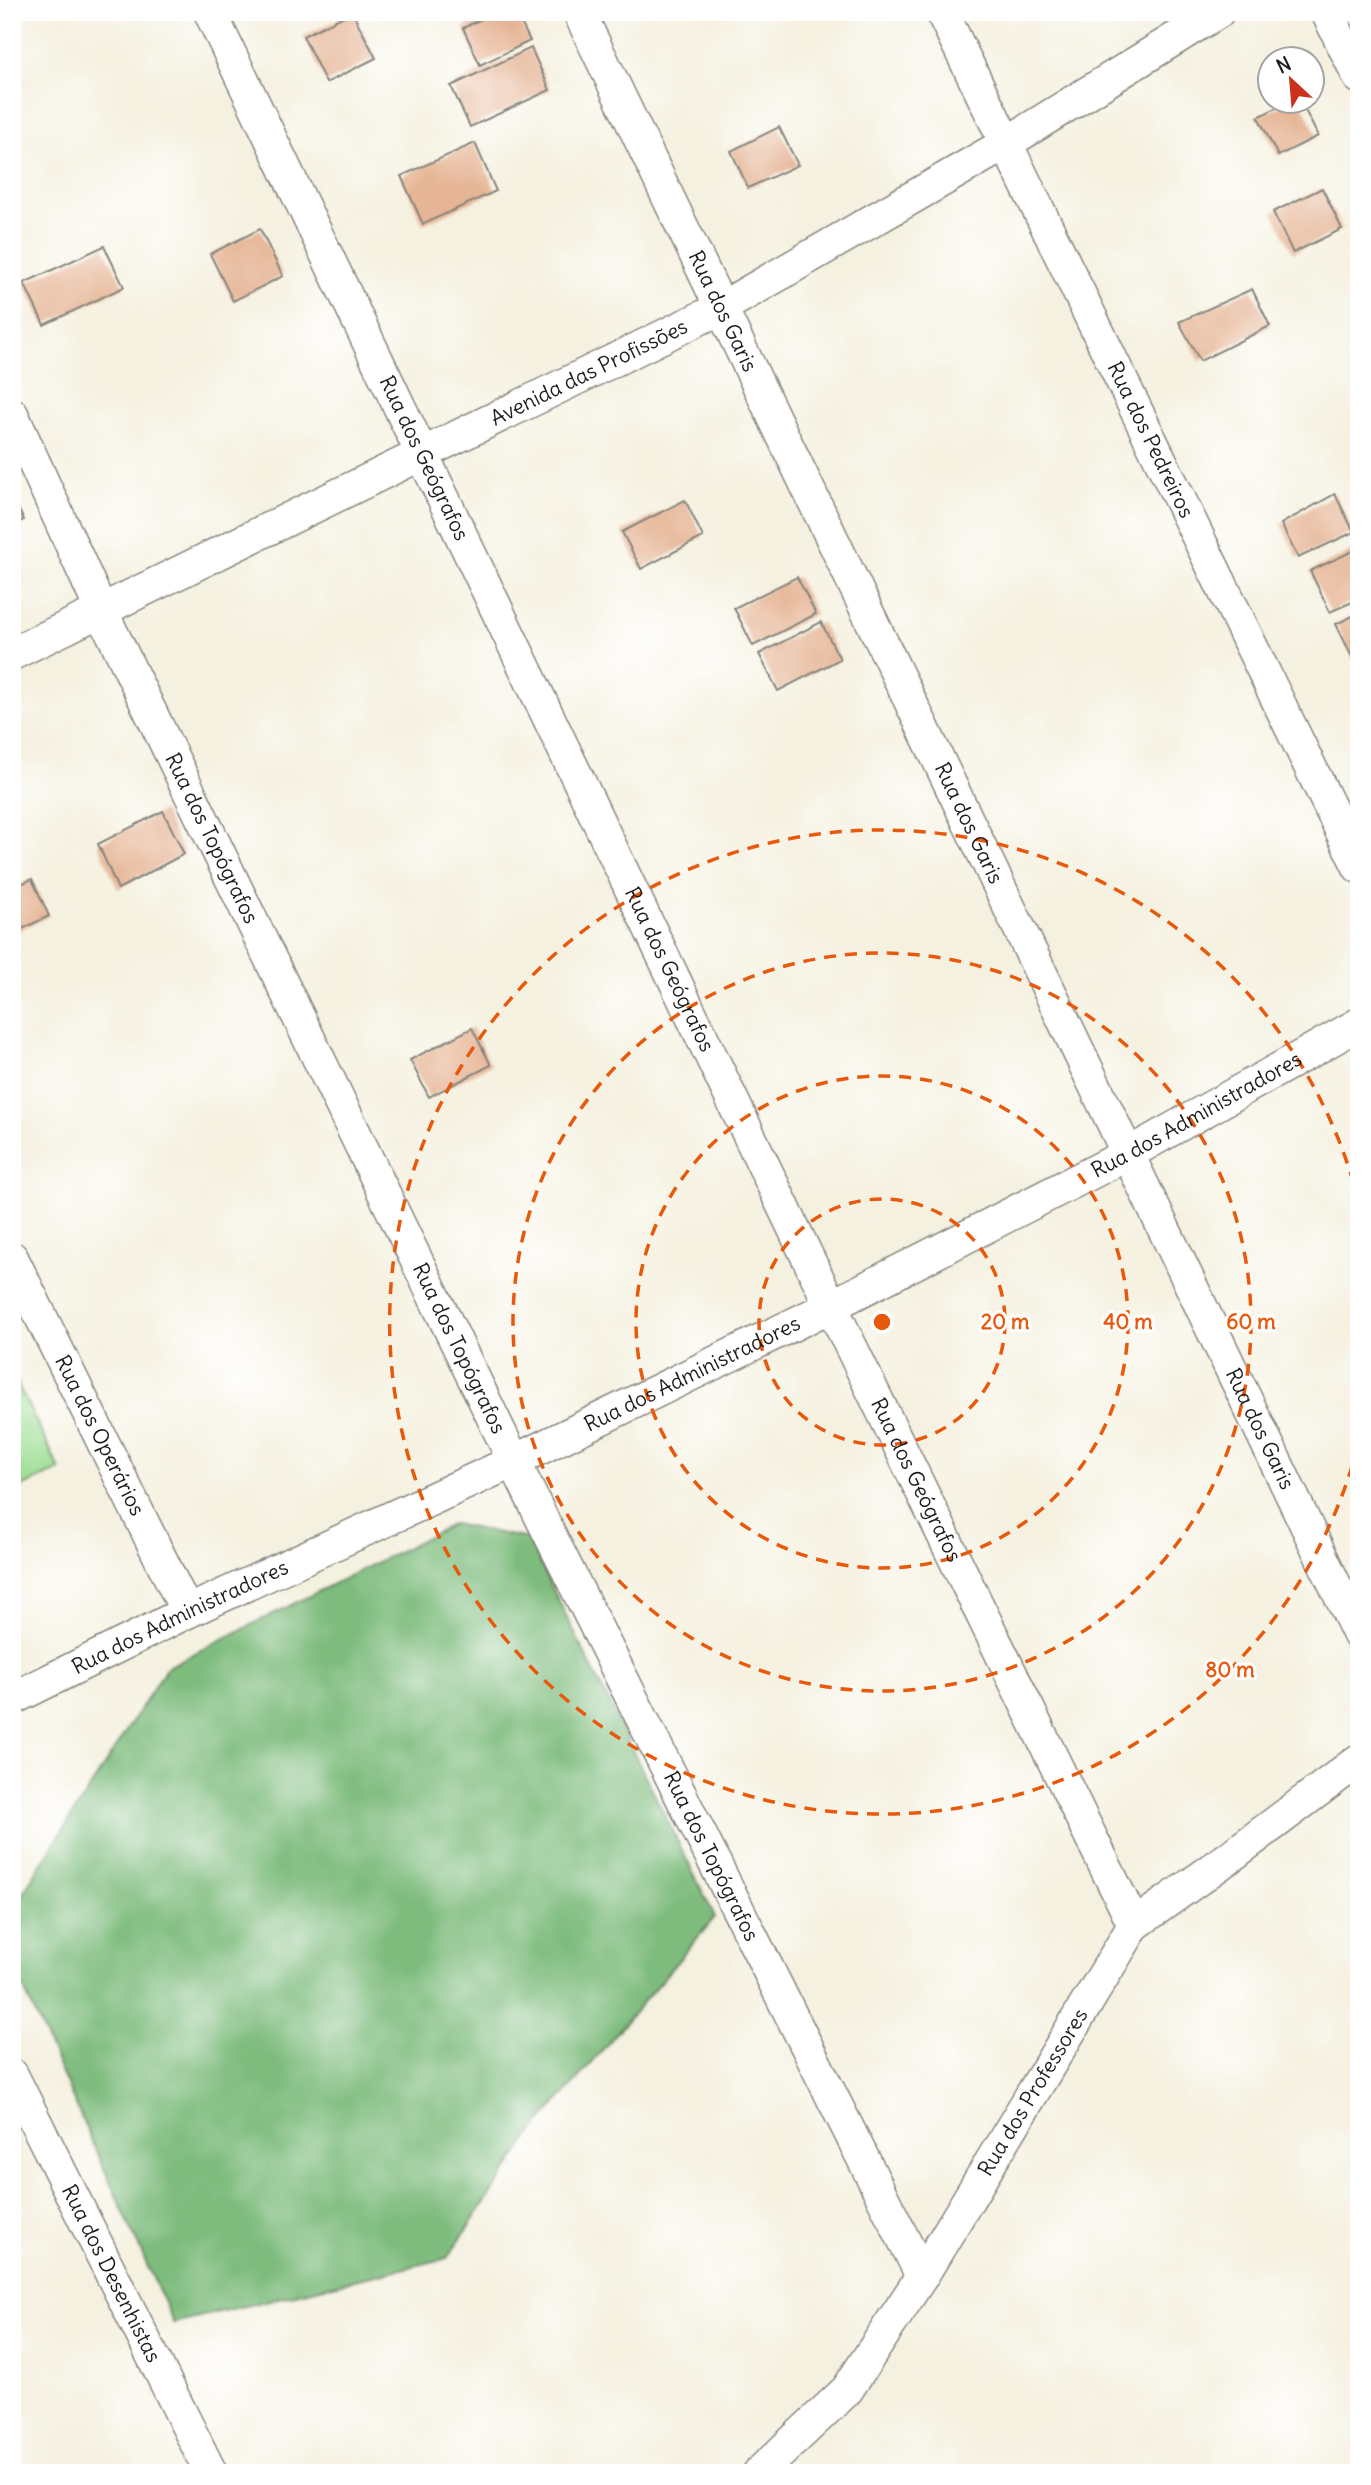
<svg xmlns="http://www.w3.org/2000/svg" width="1371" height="2485" font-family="Delius,sans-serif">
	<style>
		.green { fill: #9ddd93; stroke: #5c7c58; stroke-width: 2 }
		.forest { fill: #7ebc7d; stroke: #4d6c4c; stroke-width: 2 }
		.building { fill: #e6b595 }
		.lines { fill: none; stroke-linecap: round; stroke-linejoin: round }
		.minor-casing { stroke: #88867e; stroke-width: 35 }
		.minor { stroke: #fff; stroke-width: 32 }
		.ring { fill: none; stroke: #e8590c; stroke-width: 3.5; stroke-dasharray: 12 9 }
		.labels { text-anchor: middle; stroke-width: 6; stroke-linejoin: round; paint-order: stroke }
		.street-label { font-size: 21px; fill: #1c1c1c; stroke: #fff }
		.centre { fill: #e8590c; stroke: #fff; stroke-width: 3.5 }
		.ring-label { font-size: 21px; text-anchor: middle; font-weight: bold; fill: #e8590c; stroke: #fff; stroke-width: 6; stroke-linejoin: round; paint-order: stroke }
	</style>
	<rect width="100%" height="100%" fill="#fff"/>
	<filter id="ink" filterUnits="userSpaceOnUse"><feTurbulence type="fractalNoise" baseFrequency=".0143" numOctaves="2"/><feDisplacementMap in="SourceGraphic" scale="14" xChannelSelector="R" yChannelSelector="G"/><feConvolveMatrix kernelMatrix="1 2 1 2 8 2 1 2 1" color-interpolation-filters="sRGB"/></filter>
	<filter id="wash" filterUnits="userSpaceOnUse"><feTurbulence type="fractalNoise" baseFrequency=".00686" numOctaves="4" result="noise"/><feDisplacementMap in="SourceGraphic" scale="28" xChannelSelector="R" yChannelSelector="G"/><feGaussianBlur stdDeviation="1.57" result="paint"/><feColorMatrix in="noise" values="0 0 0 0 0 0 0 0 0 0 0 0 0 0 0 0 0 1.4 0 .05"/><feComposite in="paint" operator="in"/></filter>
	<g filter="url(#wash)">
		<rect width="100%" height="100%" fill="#f5f1e0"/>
		<!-- green -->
		<polygon class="green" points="12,1373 60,1470 12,1491"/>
		<!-- forest -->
		<polygon class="forest" points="453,1524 528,1539 715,1917 536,2128 447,2258 173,2323 12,1962 12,1910 167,1667"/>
		<g id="blocks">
			<!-- building -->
			<g class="building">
				<polygon points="352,12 376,58 326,83 303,36"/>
				<polygon points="495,12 516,12 530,41 480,65 463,28"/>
				<polygon points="531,48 550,90 470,127 451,86"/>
				<polygon points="1288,102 1301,102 1318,136 1278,156 1258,117"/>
				<polygon points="779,127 798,165 748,188 731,151"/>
				<polygon points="475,143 496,191 423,224 401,176"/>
				<polygon points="1322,188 1342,229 1293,253 1273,212"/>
				<polygon points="260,229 283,276 233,301 210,254"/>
				<polygon points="104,246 124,287 44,325 24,283"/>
				<polygon points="1252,289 1270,326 1200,361 1179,322"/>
				<polygon points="1335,494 1354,532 1298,558 1281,524"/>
				<polygon points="12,497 24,520 12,525"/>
				<polygon points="685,500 703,537 641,569 622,532"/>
				<polygon points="1359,548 1359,599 1330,612 1310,571"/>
				<polygon points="797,577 816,614 753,646 734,608"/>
				<polygon points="1359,613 1359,664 1356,665 1336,624"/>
				<polygon points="821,622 840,659 778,691 759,654"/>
				<polygon points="163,811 184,854 118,889 98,844"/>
				<polygon points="32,879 49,916 12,934 12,888"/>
				<polygon points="472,1028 491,1065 429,1097 410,1060"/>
			</g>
		</g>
	</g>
	<g filter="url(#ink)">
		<use href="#blocks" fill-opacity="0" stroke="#88867e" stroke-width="2"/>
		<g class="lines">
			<!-- minor casing -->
			<g class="minor-casing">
				<g id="minor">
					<path id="s1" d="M210,12L831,1306L1134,1925"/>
					<path id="s2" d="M579,12L1359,1635"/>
					<path id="s3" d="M942,12L1359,867"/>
					<polyline points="1327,12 1359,77"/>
					<path id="s4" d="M12,414L101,610L544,1523L922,2276"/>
					<path id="s5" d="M12,654L721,308L1005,144L1218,12"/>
					<path id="s6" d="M12,1258L187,1612"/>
					<path id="s7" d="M12,1699L187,1612L514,1461L831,1306L1128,1154L1359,1024"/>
					<path id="s8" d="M12,2075L211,2473"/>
					<path id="s9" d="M759,2473L847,2390L922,2276L1134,1925L1231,1856L1359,1760"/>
				</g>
			</g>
			<!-- minor -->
			<use href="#minor" class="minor"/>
		</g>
	</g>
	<!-- distance rings -->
	<g class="ring">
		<circle cx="882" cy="1322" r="123"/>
		<circle cx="882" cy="1322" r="246"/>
		<circle cx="882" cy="1322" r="369"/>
		<path d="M1358 1445A492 492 0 1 1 1358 1199"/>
	</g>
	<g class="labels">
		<!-- street labels -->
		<g class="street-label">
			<text dy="7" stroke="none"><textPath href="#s2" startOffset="332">Rua dos Garis</textPath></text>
			<text dy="7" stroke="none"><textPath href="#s5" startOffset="642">Avenida das Profissões</textPath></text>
			<text dy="7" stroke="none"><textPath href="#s3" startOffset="476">Rua dos Pedreiros</textPath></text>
			<text dy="7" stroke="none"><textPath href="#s1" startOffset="495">Rua dos Geógrafos</textPath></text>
			<text dy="7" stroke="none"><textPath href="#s2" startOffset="900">Rua dos Garis</textPath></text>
			<text dy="7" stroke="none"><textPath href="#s4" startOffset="469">Rua dos Topógrafos</textPath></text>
			<text dy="7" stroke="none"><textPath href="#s1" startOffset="1062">Rua dos Geógrafos</textPath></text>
			<text dy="7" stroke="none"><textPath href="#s7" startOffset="1321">Rua dos Administradores</textPath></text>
			<text dy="7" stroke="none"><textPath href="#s4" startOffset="1036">Rua dos Topógrafos</textPath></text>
			<text dy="7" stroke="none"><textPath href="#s7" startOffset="754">Rua dos Administradores</textPath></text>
			<text dy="7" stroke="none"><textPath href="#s2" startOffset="1572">Rua dos Garis</textPath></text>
			<text dy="7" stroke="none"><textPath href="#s6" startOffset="198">Rua dos Operários</textPath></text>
			<text dy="7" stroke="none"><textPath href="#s1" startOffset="1629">Rua dos Geógrafos</textPath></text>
			<text dy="7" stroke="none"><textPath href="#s7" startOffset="187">Rua dos Administradores</textPath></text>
			<text dy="7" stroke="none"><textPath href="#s4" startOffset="1603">Rua dos Topógrafos</textPath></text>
			<text dy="7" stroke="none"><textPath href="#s9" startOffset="472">Rua dos Professores</textPath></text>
			<text dy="7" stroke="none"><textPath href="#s8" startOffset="222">Rua dos Desenhistas</textPath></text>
		</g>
	</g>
	<circle cx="882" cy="1322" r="10" class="centre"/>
	<g class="ring-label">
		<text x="1005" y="1329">20 m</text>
		<text x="1128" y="1329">40 m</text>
		<text x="1251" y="1329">60 m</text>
		<text x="1230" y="1677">80 m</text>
	</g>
	<!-- margin -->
	<rect width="1371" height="2485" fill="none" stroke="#fff" stroke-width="42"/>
	<!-- north arrow -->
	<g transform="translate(1291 80) rotate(334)"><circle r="33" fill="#ffffff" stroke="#a4a4a4" stroke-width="2"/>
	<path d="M0-5L12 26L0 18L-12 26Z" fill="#c8321e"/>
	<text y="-10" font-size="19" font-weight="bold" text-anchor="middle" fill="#1c1c1c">N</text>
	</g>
</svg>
